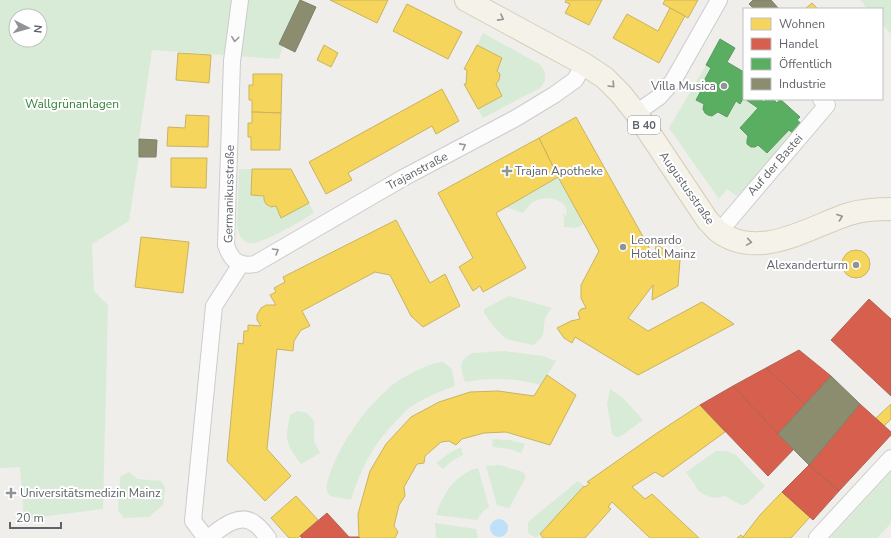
<svg xmlns="http://www.w3.org/2000/svg" width="891" height="538" font-family="'Nunito Sans',sans-serif">
	<style>
		.green { fill: #d8ebd6; fill-rule: evenodd }
		.water { fill: #bfe0f9 }
		.homes { fill: #f6d55c; stroke: #c9b360 }
		.shops { fill: #d6604d; stroke: #b26155 }
		.public { fill: #5aae61; stroke: #5c9863 }
		.industry { fill: #8c8c6e; stroke: #7e806c }
		.lines { fill: none; stroke-linecap: round; stroke-linejoin: round }
		.minor-casing { stroke: #cbcccc; stroke-width: 18 }
		.primary-casing { stroke: #d7ceb8; stroke-width: 24 }
		.minor { stroke: #fdfcfc; stroke-width: 16 }
		.primary { stroke: #f4f2e9; stroke-width: 22 }
		.oneway { stroke: #939595 }
		.oneway2 { stroke: #96999c }
		.poi-dot { fill: #919496; stroke: #fff; stroke-width: 1.5 }
		.labels { text-anchor: middle; stroke-width: 4; stroke-linejoin: round; paint-order: stroke }
		.shield { fill: #fff; stroke: #8f9295; stroke-width: 1 }
		.shield-label { font-size: 11px; font-weight: bold; fill: #5f6368 }
		.poi-label { font-size: 12px; fill: #5f6368; stroke: #fff; text-anchor: start }
		.park-label { font-size: 12px; fill: #348238; stroke: #fff }
		.street-label { font-size: 12px; fill: #5f6368; stroke: #fff }
	</style>
	<rect width="100%" height="100%" fill="#efeeea"/>
	<!-- green -->
	<g class="green">
		<path d="M0,0H300L279,44L283,46L279,59L152,50L139,139V157L129,221L92,244L94,291L108,305L103,509L24,519L20,467L0,468ZM16,16H40V40H16Z"/>
		<polygon points="860,0 891,0 891,34 882,24 882,9 868,9"/>
		<path d="M483,33L539,64C547,71 547,81 540,88L483,118L478,109L502,96L496,84L499,80V74L497,71L502,58L477,45Z"/>
		<path d="M706,65L711,68L700,87L702,89L696,100L704,104C703,113 707,117 716,115L736,101L740,103L743,98L758,108L740,128L748,136C745,144 751,150 758,145L767,153L789,130L795,135L737,196L727,189L719,199L669,128Z"/>
		<path d="M239,169H252L251,195L264,196C264,202 265,204 271,207L309,203L314,213C302,220 261,246 249,243C241,241 238,233 237,226Z"/>
		<path d="M558,177L584,224L576,228L564,227V218L562,213L566,216C571,200 547,195 537,200C531,202 527,208 523,213L506,207Z"/>
		<path d="M509,296L552,308C549,311 546,315 545,319C542,332 547,336 533,345L506,339L494,327L484,313V309Z"/>
		<path d="M505,351L543,356L556,361L541,385C513,378 493,377 465,382C461,369 457,361 472,353Z"/>
		<path d="M443,362L452,369L455,386C439,392 423,398 409,408C404,412 400,417 396,421C373,444 360,470 351,500L330,496C330,496 327,492 327,491C325,486 329,478 330,473C342,441 363,411 389,388C400,378 428,363 443,362Z"/>
		<polygon points="610,389 623,398 643,420 621,436 617,437 612,434 607,404"/>
		<path d="M298,411L307,413L314,421V441L320,453L301,464C285,443 285,440 290,415Z"/>
		<polygon points="492,439 510,440 525,444 521,453 510,449 493,447"/>
		<polygon points="461,447 463,455 453,460 443,469 436,463 451,452"/>
		<polygon points="716,451 727,451 736,455 765,486 747,504 741,505 725,496 715,498 705,495 699,491 686,472"/>
		<polygon points="500,465 523,472 526,477 509,508 497,505 486,466"/>
		<path d="M478,468L489,507L483,511L477,520L436,515C442,494 457,473 478,468Z"/>
		<polygon points="129,472 137,479 161,481 165,488 163,505 149,517 124,518 118,510 120,477"/>
		<polygon points="891,472 891,523 877,538 830,538"/>
		<polygon points="578,481 584,486 536,538 528,533 528,522"/>
		<polygon points="435,523 476,529 478,538 436,538"/>
	</g>
	<!-- water -->
	<circle class="water" cx="499" cy="528" r="9"/>
	<!-- homes -->
	<g class="homes">
		<polygon points="330,0 388,0 377,23"/>
		<polygon points="566,0 602,0 589,25 565,13 570,4 565,2"/>
		<polygon points="665,0 698,0 688,18 663,4"/>
		<polygon points="812,3 818,9 805,9"/>
		<polygon points="407,4 462,32 448,59 393,31"/>
		<polygon points="670,8 685,16 659,63 613,38 627,14 658,31"/>
		<polygon points="324,45 338,53 331,67 317,60"/>
		<polygon points="477,45 502,58 497,71 500,74 499,80 496,84 502,96 478,109 464,84 466,84 467,70 464,69"/>
		<polygon points="178,53 211,55 209,83 176,80"/>
		<polygon points="253,74 282,74 281,113 252,112 252,100 249,100 249,85 253,85"/>
		<polygon points="442,89 459,121 436,134 432,126 348,173 352,180 326,194 309,162"/>
		<polygon points="252,112 281,113 280,150 251,150 251,137 248,137 248,123 252,123"/>
		<polygon points="186,115 209,116 208,147 167,146 168,127 185,128"/>
		<polygon points="576,117 655,258 656,244 680,260 678,286 652,300 653,285 628,318 648,331 702,302 734,324 638,375 575,337 572,343 564,338 557,328 571,321 580,319 578,313 581,309 586,308 581,298 581,285 599,251 558,177 539,138"/>
		<polygon points="539,138 558,177 496,213 526,268 483,292 480,286 473,291 459,267 473,258 438,193"/>
		<polygon points="171,158 207,158 206,188 171,187"/>
		<polygon points="252,169 291,169 309,203 281,218 276,206 271,207 266,204 264,200 264,196 251,195"/>
		<polygon points="396,220 430,283 445,274 460,306 423,327 411,316 390,275 375,272 302,311 310,326 301,330 294,341 293,351 277,349 267,449 291,476 265,501 227,461 238,343 243,344 244,331 248,331 248,325 261,326 257,320 257,315 261,308 266,305 276,305 270,295 276,292 274,288 285,282 283,277"/>
		<polygon points="141,237 189,242 183,293 135,287"/>
		<circle cx="856" cy="264" r="14"/>
		<polygon points="547,375 576,395 550,445 506,432 484,433 462,439 456,445 449,441 441,442 425,456 424,463 417,464 404,487 405,496 399,505 394,526 398,532 395,538 359,538 358,514 370,471 386,444 411,417 439,402 470,392 498,391 534,396"/>
		<polygon points="891,404 891,419 884,426 876,418"/>
		<polygon points="700,405 725,432 663,477 655,472 632,487 645,499 652,494 699,538 650,538 612,502 608,507 611,509 585,538 543,538 540,534 584,486 585,487 590,483 587,482 657,433"/>
		<polygon points="782,492 810,517 791,538 737,538 741,535 743,537 760,515"/>
		<polygon points="296,496 318,520 298,538 289,538 271,518"/>
	</g>
	<!-- shops -->
	<g class="shops">
		<polygon points="869,299 891,319 891,396 831,340"/>
		<polygon points="799,350 831,376 805,404 766,368"/>
		<polygon points="766,368 805,404 778,434 733,386"/>
		<polygon points="733,386 778,434 794,449 768,476 700,405"/>
		<polygon points="860,404 891,432 891,435 839,491 809,465"/>
		<polygon points="809,465 839,491 813,520 782,492"/>
		<polygon points="327,513 349,537 359,537 359,538 302,538 300,536"/>
	</g>
	<!-- public -->
	<g class="public">
		<polygon points="720,39 735,48 727,62 744,72 744,97 740,104 736,101 727,117 718,112 712,116 708,115 705,113 703,109 704,104 696,100 702,89 700,88 711,68 706,65"/>
		<polygon points="745,99 760,99 764,102 766,99 773,99 777,103 780,99 800,117 797,120 804,126 795,135 789,130 767,153 758,145 755,147 751,147 747,144 747,140 748,136 740,128 758,108"/>
	</g>
	<!-- industry -->
	<g class="industry">
		<polygon points="300,0 316,7 295,52 279,44"/>
		<polygon points="753,0 771,0 779,9 754,9 749,4"/>
		<polygon points="139,139 157,140 156,157 139,157"/>
		<polygon points="831,376 860,404 809,465 778,434"/>
	</g>
	<g class="lines">
		<!-- minor casing -->
		<g class="minor-casing">
			<g id="minor">
				<path d="M240,0L232,61L226,245C231,260 238,267 255,264L403,178L516,118L554,95L575,80L584,64"/>
				<polyline points="636,113 659,97 673,81 719,0"/>
				<polyline points="719,232 827,105 821,99"/>
				<polyline points="206,538 193,521 214,306 241,264"/>
				<path d="M208,538C220,529 240,511 255,524C260,527 264,533 268,538"/>
				<polyline points="817,538 891,458"/>
			</g>
		</g>
		<!-- primary casing -->
		<g class="primary-casing">
			<path id="primary" d="M466,0L584,64L605,78L621,94L636,113L708,221C712,224 715,229 719,232C760,261 809,227 849,214C862,210 877,209 891,209"/>
		</g>
		<!-- minor -->
		<use href="#minor" class="minor"/>
		<!-- primary -->
		<use href="#primary" class="primary"/>
	</g>
	<!-- one-way arrows -->
	<defs><path id="oneway-chevron" d="M-2-3.5L2.5 0L-2 3.5" fill="none" stroke-width="1.6" stroke-linecap="round" stroke-linejoin="round"/></defs>
	<g class="oneway">
		<use href="#oneway-chevron" transform="translate(501 18) rotate(28)"/>
		<use href="#oneway-chevron" transform="translate(612 85) rotate(46)"/>
		<use href="#oneway-chevron" transform="translate(840 217) rotate(-20)"/>
		<use href="#oneway-chevron" transform="translate(749 242) rotate(9)"/>
	</g>
	<g class="oneway2">
		<use href="#oneway-chevron" transform="translate(235 39) rotate(97)"/>
		<use href="#oneway-chevron" transform="translate(463 146) rotate(-28)"/>
		<use href="#oneway-chevron" transform="translate(276 251) rotate(-30)"/>
	</g>
	<!-- markers -->
	<g class="poi-dot">
		<circle cx="724" cy="86" r="4"/>
		<path d="M505 165h4v4h4v4h-4v4h-4v-4h-4v-4h4z"/>
		<circle cx="623" cy="247" r="4"/>
		<circle cx="856" cy="265" r="4"/>
		<path d="M9 487h4v4h4v4h-4v4h-4v-4h-4v-4h4z"/>
	</g>
	<g class="labels">
		<!-- shield labels -->
		<rect class="shield" x="628" y="116" width="32" height="18" rx="3"/>
		<g class="shield-label">
			<text x="644" y="129">B 40</text>
		</g>
		<!-- poi labels -->
		<g class="poi-label">
			<text x="716" y="90" text-anchor="end">Villa Musica</text>
			<text x="515" y="175">Trajan Apotheke</text>
			<text x="631" y="244">Leonardo<tspan x="631" dy="14">Hotel Mainz</tspan></text>
			<text x="848" y="269" text-anchor="end">Alexanderturm</text>
			<text x="20" y="497">Universitätsmedizin Mainz</text>
		</g>
		<!-- park labels -->
		<g class="park-label">
			<text x="72" y="108">Wallgrünanlagen</text>
		</g>
		<!-- street labels -->
		<g class="street-label">
			<text transform="translate(775 165) rotate(-49)" y="4">Auf der Bastei</text>
			<text transform="translate(417 171) rotate(-28)" y="4">Trajanstraße</text>
			<text transform="translate(687 188) rotate(55)" y="4">Augustusstraße</text>
			<text transform="translate(229 194) rotate(-89)" y="4">Germanikusstraße</text>
		</g>
	</g>
	<!-- legend -->
	<rect x="743" y="8" width="140" height="92" fill="#ffffff" stroke="#bfc1c3"/>
	<rect x="751" y="18" width="20" height="12" fill="#f6d55c" stroke="#bfc1c3"/>
	<text x="779" y="28" font-size="12" fill="#5f6368">Wohnen</text>
	<rect x="751" y="38" width="20" height="12" fill="#d6604d" stroke="#bfc1c3"/>
	<text x="779" y="48" font-size="12" fill="#5f6368">Handel</text>
	<rect x="751" y="58" width="20" height="12" fill="#5aae61" stroke="#bfc1c3"/>
	<text x="779" y="68" font-size="12" fill="#5f6368">Öffentlich</text>
	<rect x="751" y="78" width="20" height="12" fill="#8c8c6e" stroke="#bfc1c3"/>
	<text x="779" y="88" font-size="12" fill="#5f6368">Industrie</text>
	<!-- north arrow -->
	<g transform="translate(28 28) rotate(96)"><circle r="19" fill="#ffffff" stroke="#bfc1c3"/>
	<path d="M0-3L7 15L0 10L-7 15Z" fill="#919496"/>
	<text y="-6" font-size="11" font-weight="bold" text-anchor="middle" fill="#5f6368">N</text>
	</g>
	<!-- scale -->
	<path d="M10 522v6h51v-6" fill="none" stroke="#5f6368" stroke-width="2"/>
	<text x="16" y="522" font-size="12" fill="#5f6368" stroke="#ffffff" stroke-width="3" paint-order="stroke">20 m</text>
</svg>
